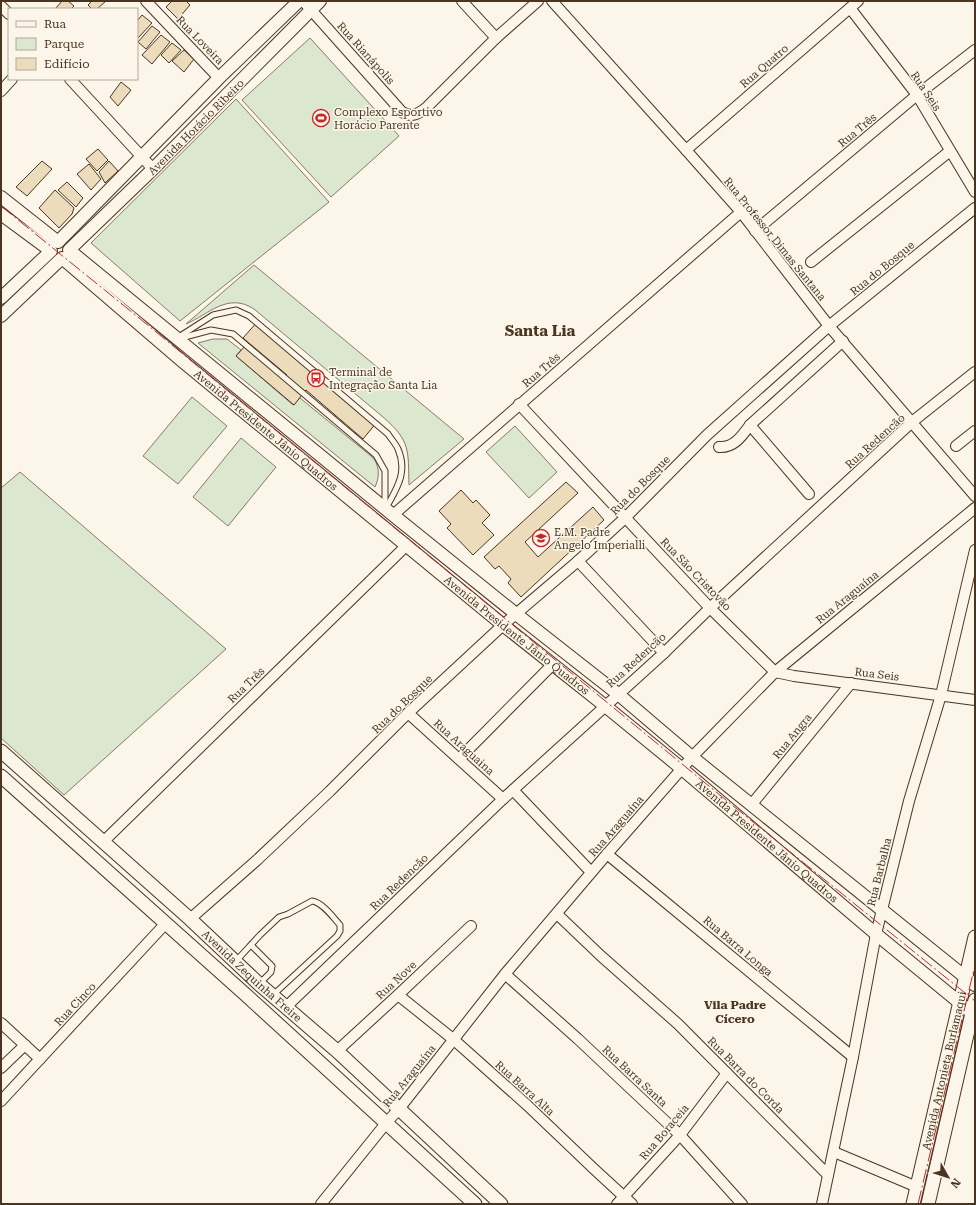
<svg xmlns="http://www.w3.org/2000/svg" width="976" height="1205" font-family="'Roboto Serif',serif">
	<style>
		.green { fill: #dce7d0; stroke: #887966 }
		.building { fill: #ecdcbc; stroke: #4a3520 }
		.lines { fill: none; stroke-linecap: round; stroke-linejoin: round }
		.service-casing { stroke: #4a3520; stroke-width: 7 }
		.minor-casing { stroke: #4a3520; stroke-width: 12 }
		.tertiary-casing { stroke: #4a3520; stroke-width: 14 }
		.secondary-casing { stroke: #4a3520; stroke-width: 15 }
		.service { stroke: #fbf6e9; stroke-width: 5 }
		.minor { stroke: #fbf6e9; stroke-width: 10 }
		.tertiary { stroke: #fbf6e9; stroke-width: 12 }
		.secondary { stroke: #fbf6e9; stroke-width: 13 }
		.power { stroke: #c62828; stroke-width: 1; stroke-dasharray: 14 3 2 3; stroke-linecap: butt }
		.labels { text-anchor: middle; stroke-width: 3; stroke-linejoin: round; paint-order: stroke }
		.street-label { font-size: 11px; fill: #4a3520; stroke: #fbf6e9 }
		.poi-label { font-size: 11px; fill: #4a3520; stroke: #fbf6e9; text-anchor: start }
		.neighbourhood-label { font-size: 12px; font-weight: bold; fill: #4a3520; stroke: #fbf6e9 }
		.district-label { font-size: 15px; font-weight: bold; fill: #4a3520; stroke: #fbf6e9 }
	</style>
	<rect width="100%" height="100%" fill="#fbf6e9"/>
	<!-- green -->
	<g class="green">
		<polygon points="310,38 399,136 331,197 242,100"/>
		<polygon points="236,99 329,202 180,321 91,243"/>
		<path d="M254,265L464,439L409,485C408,451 411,441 383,417L254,309C228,292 209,314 186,324Z"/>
		<path d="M213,339H227L241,350L236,356L293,405L300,398L371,456C380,464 380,477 375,487L198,343Z"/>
		<polygon points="192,397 227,426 178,484 143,456"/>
		<polygon points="515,426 557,472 529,498 486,452"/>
		<polygon points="241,438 276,467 228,526 193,497"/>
		<polygon points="20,472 226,649 64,795 1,738 1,488"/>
	</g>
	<!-- building -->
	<g class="building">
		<polygon points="62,1 68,1 74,6 71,9 55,9"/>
		<polygon points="92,1 106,1 97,9 92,9 88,5"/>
		<polygon points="172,1 186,1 190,5 178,19 166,7"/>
		<polygon points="142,15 152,23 137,39 137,21"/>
		<polygon points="152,26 160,32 146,49 138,42"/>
		<polygon points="161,35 170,42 152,64 142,55"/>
		<polygon points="172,43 181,50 169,63 161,55"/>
		<polygon points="184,50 194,59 184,72 172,61"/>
		<polygon points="121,82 131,90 118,106 110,97"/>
		<polygon points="98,149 108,160 97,171 86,159"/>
		<polygon points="42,161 52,169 27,196 16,187"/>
		<polygon points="109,161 118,171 105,183 99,172"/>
		<polygon points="89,164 101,179 91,190 77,174"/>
		<polygon points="67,182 83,198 76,207 58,190"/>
		<polygon points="55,190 74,208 72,214 59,228 39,208"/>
		<polygon points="258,321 377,422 363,439 306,390 294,405 236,356 245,346 284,379 287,375 243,338"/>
		<polygon points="566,482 578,493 525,542 538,557 593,507 604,520 521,597 508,583 511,579 499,566 495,569 484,557"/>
		<polygon points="461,490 473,503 476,500 490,515 482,523 494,535 473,555 447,528 451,524 439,511"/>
	</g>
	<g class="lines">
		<!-- service casing -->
		<g class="service-casing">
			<g id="service">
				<path d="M177,338L213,315L236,310L249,316L388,434C391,439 396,444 398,449C408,472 397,488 386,508"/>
				<polyline points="181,338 211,330 233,334 376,455 385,471 385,507"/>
				<polyline points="251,945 272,966 271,972 259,984"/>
				<path d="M236,961L260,935L279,917L288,914L312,901C322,902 333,917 340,925V931L337,936L273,995"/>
			</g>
		</g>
		<!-- minor casing -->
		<g class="minor-casing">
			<g id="minor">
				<polyline points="146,1 219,78"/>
				<path d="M303,1L402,112C412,118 418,114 426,108L496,38L538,1"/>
				<polyline points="462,1 496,38"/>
				<polyline points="552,1 686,150 741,212 829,326 975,496"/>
				<polyline points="1,6 9,14"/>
				<polyline points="850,8 917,95 975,192"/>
				<polyline points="70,79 153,169"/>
				<polyline points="1,91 12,79"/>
				<polyline points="686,150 858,1"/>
				<polyline points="755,231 917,95 975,50"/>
				<polyline points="811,262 950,151"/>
				<polyline points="519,404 710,608 775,672 794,676 975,700"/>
				<polyline points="750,425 809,494"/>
				<polyline points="956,446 975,431"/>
				<path d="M719,447C734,448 742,436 750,425L843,341"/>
				<polyline points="393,515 741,212"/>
				<polyline points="578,561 664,653"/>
				<polyline points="408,713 503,799"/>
				<polyline points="459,759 552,665"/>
				<polyline points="513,790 591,872"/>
				<polyline points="752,804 851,683"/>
				<polyline points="103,842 406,546"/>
				<polyline points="607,854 853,1057"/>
				<polyline points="557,914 601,956 678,1024 828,1175"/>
				<polyline points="190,919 257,860 330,791 408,713 503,625 578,561 625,518 707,435 829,326 975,208"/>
				<polyline points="505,974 578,1039 680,1135 742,1204"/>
				<polyline points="398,995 453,1039 527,1105 594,1169 632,1204"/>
				<polyline points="286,1007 503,799 664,653 710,608 912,422 975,372"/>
				<polyline points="1,1023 40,1059"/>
				<polyline points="337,1051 398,995 471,926"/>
				<polyline points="1,1068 25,1045"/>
				<polyline points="1,1101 166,923"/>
				<polyline points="834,1152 917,1187"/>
				<polyline points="321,1204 387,1122 399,1109 505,974 607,854 692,757 775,672 975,508"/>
				<polyline points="617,1204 680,1135 727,1073"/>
				<polyline points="822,1204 853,1057 876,934 909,801 941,695 975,550"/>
			</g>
		</g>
		<!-- tertiary casing -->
		<g class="tertiary-casing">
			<g id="tertiary">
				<polyline points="320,1 153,169 69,250 393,515 516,614 618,694 692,757 975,985"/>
				<polyline points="1,197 58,242 219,78 299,1"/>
				<polyline points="1,214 51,251 1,298"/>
				<path id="s1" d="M1,316L62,258L182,361L503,625L604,705L681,768L876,934L971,1012"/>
			</g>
		</g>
		<!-- secondary casing -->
		<g class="secondary-casing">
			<g id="secondary">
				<path id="s2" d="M1,751L190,919L259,984L337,1051L501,1204"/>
				<polyline points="1,776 246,995 475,1204"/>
				<path id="s3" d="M913,1204L975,937"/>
				<polyline points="928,1204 975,1000"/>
			</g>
		</g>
		<!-- service -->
		<use href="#service" class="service"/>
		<!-- minor -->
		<use href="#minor" class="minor"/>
		<!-- tertiary -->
		<use href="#tertiary" class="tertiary"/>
		<!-- secondary -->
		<use href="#secondary" class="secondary"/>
		<!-- power -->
		<g class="power">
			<polyline points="1,206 133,313 732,805 975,1001"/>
			<polyline points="918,1204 975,965"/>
		</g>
	</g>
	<!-- icons -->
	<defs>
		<g id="stadium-ring" transform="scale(0.9)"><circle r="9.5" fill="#fbf6e9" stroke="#c62828" stroke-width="1.5"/><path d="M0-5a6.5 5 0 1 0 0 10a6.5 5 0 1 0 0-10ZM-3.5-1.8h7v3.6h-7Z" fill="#c62828"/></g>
		<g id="bus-ring" transform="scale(0.9)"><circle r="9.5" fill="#fbf6e9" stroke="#c62828" stroke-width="1.5"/><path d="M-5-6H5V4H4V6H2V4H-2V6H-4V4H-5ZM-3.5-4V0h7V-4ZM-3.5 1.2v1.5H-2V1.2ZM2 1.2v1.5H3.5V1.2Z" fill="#c62828"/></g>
		<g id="school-ring" transform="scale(0.9)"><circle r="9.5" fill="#fbf6e9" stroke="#c62828" stroke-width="1.5"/><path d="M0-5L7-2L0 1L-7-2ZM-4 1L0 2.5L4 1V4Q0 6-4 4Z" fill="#c62828"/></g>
	</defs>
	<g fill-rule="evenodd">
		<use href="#stadium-ring" x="321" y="118"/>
		<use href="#bus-ring" x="316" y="378"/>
		<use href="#school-ring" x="541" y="538"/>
	</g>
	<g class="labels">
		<!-- street labels -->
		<g class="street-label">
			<text transform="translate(200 40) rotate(46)" y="4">Rua Loveira</text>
			<text transform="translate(366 53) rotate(48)" y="4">Rua Rianápolis</text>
			<text transform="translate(764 66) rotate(-41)" y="4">Rua Quatro</text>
			<text transform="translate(926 91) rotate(56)" y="4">Rua Seis</text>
			<text transform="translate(196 127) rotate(-45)" y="4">Avenida Horácio Ribeiro</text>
			<text transform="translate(857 130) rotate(-40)" y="4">Rua Três</text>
			<text transform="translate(775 239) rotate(51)" y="4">Rua Professor Dimas Santana</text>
			<text transform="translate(882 268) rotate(-39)" y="4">Rua do Bosque</text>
			<text transform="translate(541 370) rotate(-41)" y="4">Rua Três</text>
			<text dy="4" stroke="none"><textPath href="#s1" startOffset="351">Avenida Presidente Jânio Quadros</textPath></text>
			<text transform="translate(875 441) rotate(-42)" y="4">Rua Redencão</text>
			<text transform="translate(640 485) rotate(-45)" y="4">Rua do Bosque</text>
			<text transform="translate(696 574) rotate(46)" y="4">Rua São Cristovão</text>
			<text transform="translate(847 597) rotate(-39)" y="4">Rua Araguaína</text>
			<text dy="4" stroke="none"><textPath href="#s1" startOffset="675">Avenida Presidente Jânio Quadros</textPath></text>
			<text transform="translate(636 660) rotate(-42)" y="4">Rua Redencão</text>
			<text transform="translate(877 674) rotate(7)" y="4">Rua Seis</text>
			<text transform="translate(246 685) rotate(-44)" y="4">Rua Três</text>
			<text transform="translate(402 704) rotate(-44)" y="4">Rua do Bosque</text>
			<text transform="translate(792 736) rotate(-51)" y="4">Rua Angra</text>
			<text transform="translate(464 747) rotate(42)" y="4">Rua Araguaina</text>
			<text transform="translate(616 826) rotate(-49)" y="4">Rua Araguaína</text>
			<text dy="4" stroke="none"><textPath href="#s1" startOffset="999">Avenida Presidente Jânio Quadros</textPath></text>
			<text transform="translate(879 872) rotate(-76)" y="4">Rua Barbalha</text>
			<text transform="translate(399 882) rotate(-44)" y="4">Rua Redencão</text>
			<text transform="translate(738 946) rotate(40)" y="4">Rua Barra Longa</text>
			<text dy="4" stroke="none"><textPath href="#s2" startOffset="337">Avenida Zequinha Freire</textPath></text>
			<text transform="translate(396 980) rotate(-43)" y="4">Rua Nove</text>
			<text transform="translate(75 1004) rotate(-47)" y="4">Rua Cinco</text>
			<text dy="4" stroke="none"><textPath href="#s3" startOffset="137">Avenida Antonieta Burlamaqui</textPath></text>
			<text transform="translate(746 1075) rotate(45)" y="4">Rua Barra do Corda</text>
			<text transform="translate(409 1076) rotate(-51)" y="4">Rua Araguaína</text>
			<text transform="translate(635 1076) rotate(43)" y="4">Rua Barra Santa</text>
			<text transform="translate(525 1088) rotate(42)" y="4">Rua Barra Alta</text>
			<text transform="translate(664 1132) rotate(-50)" y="4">Rua Boraceia</text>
		</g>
		<!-- poi labels -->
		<g class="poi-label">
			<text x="334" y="116">Complexo Esportivo<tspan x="334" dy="13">Horácio Parente</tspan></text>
			<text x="329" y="376">Terminal de<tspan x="329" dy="13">Integração Santa Lia</tspan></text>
			<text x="554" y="536">E.M. Padre<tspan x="554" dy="13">Angelo Imperialli</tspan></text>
		</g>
		<!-- neighbourhood labels -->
		<g class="neighbourhood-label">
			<text x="735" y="1009">Vila Padre<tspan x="735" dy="14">Cícero</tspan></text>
		</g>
		<!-- district labels -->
		<g class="district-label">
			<text x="540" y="336">Santa Lia</text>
		</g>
	</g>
	<!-- border -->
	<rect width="976" height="1205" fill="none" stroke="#4a3520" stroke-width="4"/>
	<!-- legend -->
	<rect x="8" y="8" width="130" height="72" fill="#fbf6e9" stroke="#b4a999"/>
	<rect x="16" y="21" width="20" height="6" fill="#fbf6e9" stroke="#b4a999"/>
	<text x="44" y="28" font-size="12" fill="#4a3520">Rua</text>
	<rect x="16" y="38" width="20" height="12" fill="#dce7d0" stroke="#b4a999"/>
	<text x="44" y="48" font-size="12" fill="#4a3520">Parque</text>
	<rect x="16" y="58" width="20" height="12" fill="#ecdcbc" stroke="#b4a999"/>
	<text x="44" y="68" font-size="12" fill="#4a3520">Edifício</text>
	<!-- north arrow -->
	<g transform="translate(948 1177) rotate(129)" stroke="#fbf6e9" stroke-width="3" paint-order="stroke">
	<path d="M0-3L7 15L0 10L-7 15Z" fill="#4a3520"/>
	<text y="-6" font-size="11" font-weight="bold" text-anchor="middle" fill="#4a3520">N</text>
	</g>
</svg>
